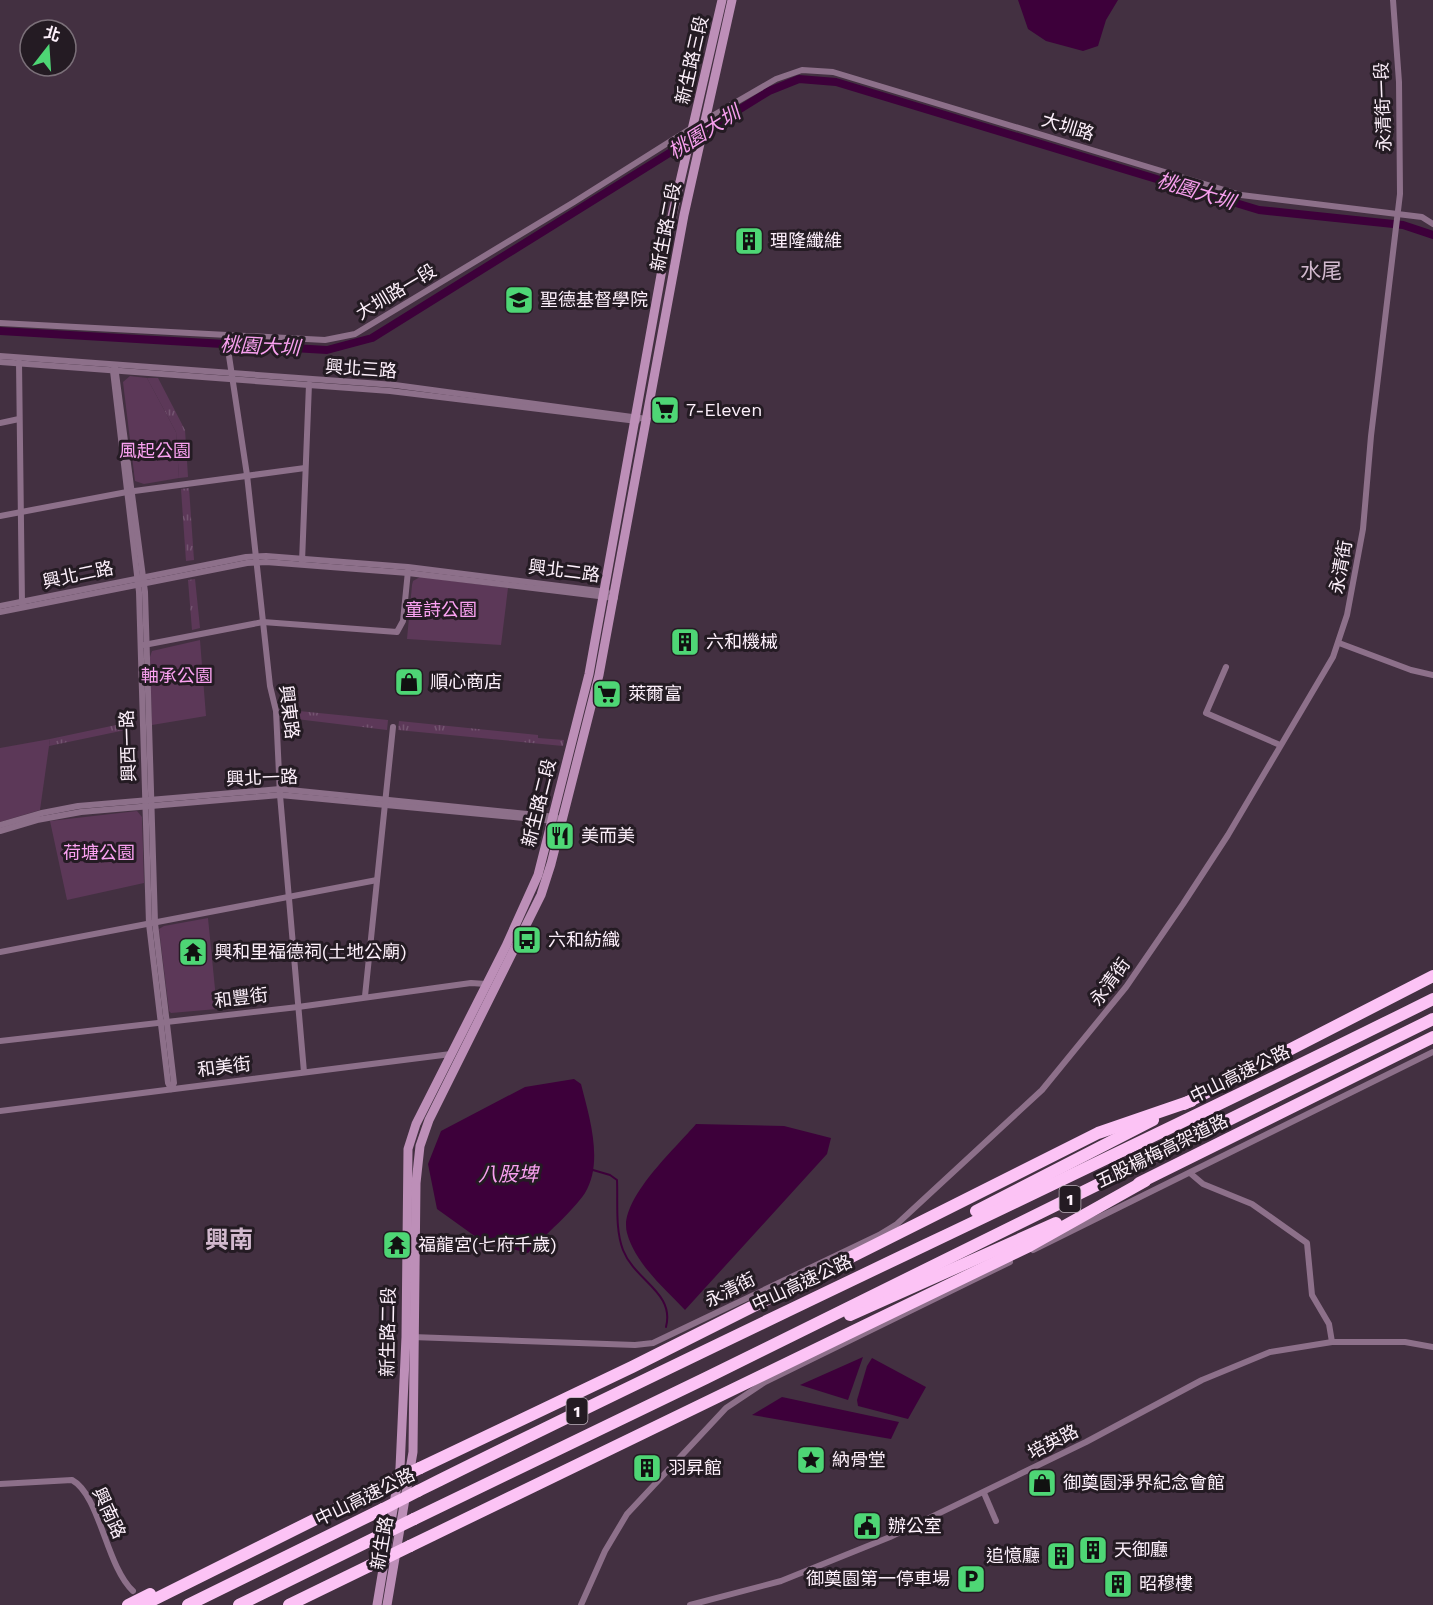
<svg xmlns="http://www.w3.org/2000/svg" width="1433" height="1605" font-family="'Work Sans','Noto Sans TC',sans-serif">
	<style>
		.grass { fill: url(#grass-tufts) }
		.green { fill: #5c3858 }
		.water { fill: #3d003a }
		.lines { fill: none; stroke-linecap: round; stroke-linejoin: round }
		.stream { stroke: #3d003a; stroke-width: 2 }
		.canal { stroke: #3d003a; stroke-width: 8 }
		.street { stroke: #8d708a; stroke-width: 6 }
		.secondary { stroke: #bd8fb8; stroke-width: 9 }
		.highway { stroke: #fcc3f5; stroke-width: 12 }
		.highway-bridge { stroke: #fcc3f5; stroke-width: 12 }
		.labels { text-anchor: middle; stroke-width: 6; stroke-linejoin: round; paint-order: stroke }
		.shield { fill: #241b23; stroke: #bcb0ba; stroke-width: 1.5 }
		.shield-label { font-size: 16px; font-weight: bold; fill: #fdf0fb }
		.street-label { font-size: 18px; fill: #fdf0fb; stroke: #241b23 }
		.poi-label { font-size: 18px; fill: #fdf0fb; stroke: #241b23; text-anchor: start }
		.park-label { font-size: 18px; fill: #fba2f2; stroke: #241b23 }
		.water-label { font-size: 20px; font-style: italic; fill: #f8a0ef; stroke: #241b23 }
		.quarter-label { font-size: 21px; fill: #d2b9ce; stroke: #241b23 }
		.district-label { font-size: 24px; font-weight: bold; fill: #d2b9ce; stroke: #241b23 }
	</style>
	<defs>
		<pattern id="grass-tufts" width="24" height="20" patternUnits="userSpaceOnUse" patternTransform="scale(1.5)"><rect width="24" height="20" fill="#5c3858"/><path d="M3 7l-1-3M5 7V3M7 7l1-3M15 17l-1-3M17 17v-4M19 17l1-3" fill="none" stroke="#745571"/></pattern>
	</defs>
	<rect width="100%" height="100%" fill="#433041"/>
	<!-- grass -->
	<g class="grass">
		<polygon points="147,378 158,378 185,430 188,477 179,478 176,432"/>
		<polygon points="189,488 194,560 186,561 181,489"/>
		<polygon points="195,579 200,628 192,630 188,580"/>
		<polygon points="279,709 388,720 387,730 280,717"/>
		<polygon points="135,721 135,728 49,746 50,739"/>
		<polygon points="399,721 538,735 538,738 564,740 563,746 398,730"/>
	</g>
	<!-- green -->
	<g class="green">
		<polygon points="130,376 147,378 176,432 179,478 144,484 135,481 123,382"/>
		<polygon points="420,577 508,588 501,645 407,639 412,585 413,581"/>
		<polygon points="200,640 206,716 152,725 150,657 152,651"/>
		<polygon points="50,739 40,810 0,822 0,748"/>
		<polygon points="137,811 142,817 144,883 67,900 50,821"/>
		<polygon points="208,918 217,1009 171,1013 169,1011 159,929 164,926"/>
	</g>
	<!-- water -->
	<g class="water">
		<polygon points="1018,0 1118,0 1106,20 1098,46 1083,51 1046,41 1028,29"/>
		<path d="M574,1079L581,1084C589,1116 604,1162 585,1193C573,1211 544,1236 528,1253L483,1242L437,1209L428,1164L441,1131L525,1087Z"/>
		<path d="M696,1124L784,1126L831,1138L827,1154L685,1310C664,1288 635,1263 627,1233C618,1200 676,1148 696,1124Z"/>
		<polygon points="863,1357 848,1400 800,1385"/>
		<polygon points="872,1358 926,1387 908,1419 858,1406 857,1400 867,1366"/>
		<polygon points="782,1397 899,1422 891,1439 752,1415"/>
	</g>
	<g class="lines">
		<!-- stream -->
		<path class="stream" d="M593,1170L610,1175L617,1180C618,1203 615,1229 623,1250C635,1281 675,1292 666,1327"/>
		<!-- canal -->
		<polyline class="canal" points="0,331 327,350 372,338 769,91 799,79 836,82 1259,210 1403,225 1433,235"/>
		<!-- street -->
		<g class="street">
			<polyline points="707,119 776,79 802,70 833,72 1241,195 1422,217 1433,224"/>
			<polyline points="0,323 325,340 355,334 574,202 693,127"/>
			<polyline points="0,356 395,385 647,419"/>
			<polyline points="229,356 247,475 270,686 276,711 280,795 304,1072"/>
			<polyline points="0,362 390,391 637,421"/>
			<polyline points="19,362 22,604"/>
			<polyline points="115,366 113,371 139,592 149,924 168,1083 171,1089"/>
			<polyline points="115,366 145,592 155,923 174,1083 171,1089"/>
			<polyline points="0,423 19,419"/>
			<polyline points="0,516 127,492 305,468"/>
			<polyline points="302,562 309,384"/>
			<polyline points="0,606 246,557 266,556 408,567 607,592"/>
			<polyline points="0,612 247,563 266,562 408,573 615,598"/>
			<polyline points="1339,643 1411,670 1433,675"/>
			<polyline points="144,645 263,622 397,632 403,621 408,571"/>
			<polyline points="1226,667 1206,713 1280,745"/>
			<polyline points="0,825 42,813 78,806 280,789 556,817"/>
			<polyline points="0,831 37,820 81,812 280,795 555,821"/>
			<polyline points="0,952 377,880"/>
			<polyline points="365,996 393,727"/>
			<polyline points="0,1041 298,1007 471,983 486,984"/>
			<polyline points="0,1111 451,1054"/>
			<polyline points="1190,1173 1203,1184 1252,1204 1307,1243 1312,1295 1329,1324 1332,1342"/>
			<polyline points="1033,1250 1433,1052"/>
			<polyline points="412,1337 635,1345 653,1343 879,1235 897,1224 1042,1090 1126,987 1183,904 1228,835 1333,657 1347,615 1363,529 1371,436 1400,194 1399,82 1393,0"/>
			<path d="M0,1484L72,1480C100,1495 106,1566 133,1591"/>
			<polyline points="984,1493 996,1521"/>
			<polyline points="581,1605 605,1551 627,1514 726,1408 765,1382 1010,1262"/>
			<polyline points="690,1605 781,1581 890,1537 1086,1442 1202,1380 1270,1352 1332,1342 1405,1342 1433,1347"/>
		</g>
		<!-- secondary -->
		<g class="secondary">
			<polyline points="377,1605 400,1468 406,1337 408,1149 416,1124 506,946 538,875 589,674 670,225 722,0"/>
			<polyline points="387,1605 413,1452 416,1183 420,1146 429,1120 541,895 551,864 599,675 684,215 732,0"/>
		</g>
		<!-- highway -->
		<g class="highway">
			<polyline points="1184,1104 1433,976"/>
			<polyline points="1139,1183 1433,1037"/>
			<polyline points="976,1211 1153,1120"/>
			<polyline points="850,1315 1056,1223"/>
			<polyline points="420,1468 632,1367 1098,1133 1191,1101"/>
			<path d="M418,1491C754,1323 1097,1167 1433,999"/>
			<polyline points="414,1519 706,1378 1433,1019"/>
			<polyline points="410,1546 1029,1246 1145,1181"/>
			<polyline points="128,1605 150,1594"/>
			<polyline points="143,1605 380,1487"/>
			<polyline points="188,1605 383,1509"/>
			<polyline points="239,1605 379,1536"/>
			<polyline points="289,1605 369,1566"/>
		</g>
		<!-- highway-bridge -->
		<g class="highway-bridge">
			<polyline points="380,1487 420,1468"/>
			<polyline points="383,1509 418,1491"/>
			<polyline points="379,1536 414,1519"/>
			<polyline points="369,1566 410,1546"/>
		</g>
	</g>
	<!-- icons -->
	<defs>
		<g id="building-square" transform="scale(1.5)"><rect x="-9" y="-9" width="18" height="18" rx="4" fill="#4ed675" stroke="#241b23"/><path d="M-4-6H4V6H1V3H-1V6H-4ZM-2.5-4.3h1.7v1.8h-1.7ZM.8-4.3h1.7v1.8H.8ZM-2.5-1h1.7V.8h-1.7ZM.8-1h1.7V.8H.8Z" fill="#111"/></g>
		<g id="university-square" transform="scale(1.5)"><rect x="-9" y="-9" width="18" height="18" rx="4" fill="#4ed675" stroke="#241b23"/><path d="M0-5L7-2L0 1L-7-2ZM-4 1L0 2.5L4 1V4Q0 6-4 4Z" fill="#111"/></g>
		<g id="supermarket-square" transform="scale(1.5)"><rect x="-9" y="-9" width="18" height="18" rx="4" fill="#4ed675" stroke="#241b23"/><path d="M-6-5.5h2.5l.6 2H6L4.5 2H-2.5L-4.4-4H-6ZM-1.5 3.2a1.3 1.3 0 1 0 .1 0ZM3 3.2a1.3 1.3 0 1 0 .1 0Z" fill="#111"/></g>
		<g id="shop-square" transform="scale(1.5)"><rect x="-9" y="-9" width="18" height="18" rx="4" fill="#4ed675" stroke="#241b23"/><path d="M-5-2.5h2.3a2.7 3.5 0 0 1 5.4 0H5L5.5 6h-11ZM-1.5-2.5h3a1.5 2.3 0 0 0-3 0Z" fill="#111"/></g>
		<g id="restaurant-square" transform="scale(1.5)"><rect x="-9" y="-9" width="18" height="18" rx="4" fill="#4ed675" stroke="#241b23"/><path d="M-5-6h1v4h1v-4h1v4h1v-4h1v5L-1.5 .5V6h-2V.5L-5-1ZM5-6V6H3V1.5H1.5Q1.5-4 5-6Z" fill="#111"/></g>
		<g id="bus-square" transform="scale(1.5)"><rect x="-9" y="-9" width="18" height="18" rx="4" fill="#4ed675" stroke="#241b23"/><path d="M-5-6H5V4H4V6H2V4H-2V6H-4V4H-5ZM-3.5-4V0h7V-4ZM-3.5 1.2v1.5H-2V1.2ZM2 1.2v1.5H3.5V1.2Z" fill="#111"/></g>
		<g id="temple-square" transform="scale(1.5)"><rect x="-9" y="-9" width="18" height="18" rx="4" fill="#4ed675" stroke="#241b23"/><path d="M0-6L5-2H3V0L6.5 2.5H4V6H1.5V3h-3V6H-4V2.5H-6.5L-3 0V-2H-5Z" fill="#111"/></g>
		<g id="sight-square" transform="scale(1.5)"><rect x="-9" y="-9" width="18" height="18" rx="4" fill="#4ed675" stroke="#241b23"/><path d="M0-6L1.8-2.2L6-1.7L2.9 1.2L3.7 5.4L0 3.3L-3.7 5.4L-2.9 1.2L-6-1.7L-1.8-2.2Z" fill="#111"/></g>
		<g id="civic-square" transform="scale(1.5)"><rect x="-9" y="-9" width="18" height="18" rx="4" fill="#4ed675" stroke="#241b23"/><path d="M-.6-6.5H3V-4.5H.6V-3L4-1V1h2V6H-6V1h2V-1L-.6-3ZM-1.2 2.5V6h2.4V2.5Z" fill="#111"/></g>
		<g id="parking-square" transform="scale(1.5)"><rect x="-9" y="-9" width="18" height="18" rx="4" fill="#4ed675" stroke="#241b23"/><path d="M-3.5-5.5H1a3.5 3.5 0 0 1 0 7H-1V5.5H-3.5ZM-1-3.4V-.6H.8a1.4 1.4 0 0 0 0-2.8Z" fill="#111"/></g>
	</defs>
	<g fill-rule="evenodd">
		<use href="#building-square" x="749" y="241"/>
		<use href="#university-square" x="519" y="300"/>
		<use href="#supermarket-square" x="665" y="410"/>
		<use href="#building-square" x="685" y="642"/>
		<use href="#shop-square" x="409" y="682"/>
		<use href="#supermarket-square" x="607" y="694"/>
		<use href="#restaurant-square" x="560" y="836"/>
		<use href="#bus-square" x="527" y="940"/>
		<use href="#temple-square" x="193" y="952"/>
		<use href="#temple-square" x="397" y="1245"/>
		<use href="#sight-square" x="811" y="1460"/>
		<use href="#building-square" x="647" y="1468"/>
		<use href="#shop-square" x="1042" y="1483"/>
		<use href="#civic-square" x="867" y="1526"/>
		<use href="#building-square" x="1093" y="1550"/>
		<use href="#building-square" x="1061" y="1556"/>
		<use href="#parking-square" x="971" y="1579"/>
		<use href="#building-square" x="1118" y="1584"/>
	</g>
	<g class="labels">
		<!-- shield labels -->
		<g class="shield">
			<rect x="1059.5" y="1186" width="21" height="26" rx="4.5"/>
			<rect x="566.5" y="1398" width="21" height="26" rx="4.5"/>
		</g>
		<g class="shield-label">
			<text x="1070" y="1205">1</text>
			<text x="577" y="1417">1</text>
		</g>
		<!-- street labels -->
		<g class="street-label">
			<text transform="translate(692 60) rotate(-77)" y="6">新生路三段</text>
			<text transform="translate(1383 107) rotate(-92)" y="6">永清街一段</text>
			<text transform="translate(1068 127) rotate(17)" y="6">大圳路</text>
			<text transform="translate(666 227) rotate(-79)" y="6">新生路二段</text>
			<text transform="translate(396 292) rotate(-31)" y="6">大圳路一段</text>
			<text transform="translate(361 369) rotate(4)" y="6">興北三路</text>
			<text transform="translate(1341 567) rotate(-80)" y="6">永清街</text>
			<text transform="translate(564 571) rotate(7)" y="6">興北二路</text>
			<text transform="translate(78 575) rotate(-12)" y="6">興北二路</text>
			<text transform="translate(289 712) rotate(83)" y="6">興東路</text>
			<text transform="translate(128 746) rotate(-92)" y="6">興西一路</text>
			<text transform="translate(262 778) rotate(-2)" y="6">興北一路</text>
			<text transform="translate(539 803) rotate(-76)" y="6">新生路二段</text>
			<text transform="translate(1110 982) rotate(-54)" y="6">永清街</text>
			<text transform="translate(241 998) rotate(-7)" y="6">和豐街</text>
			<text transform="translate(224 1067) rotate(-7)" y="6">和美街</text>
			<text transform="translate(1240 1074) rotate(-26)" y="6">中山高速公路</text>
			<text transform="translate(1162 1151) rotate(-26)" y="6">五股楊梅高架道路</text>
			<text transform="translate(802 1283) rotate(-25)" y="6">中山高速公路</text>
			<text transform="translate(730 1290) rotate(-27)" y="6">永清街</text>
			<text transform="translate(388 1332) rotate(-89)" y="6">新生路二段</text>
			<text transform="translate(1053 1442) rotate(-27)" y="6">培英路</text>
			<text transform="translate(365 1497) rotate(-26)" y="6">中山高速公路</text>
			<text transform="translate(109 1513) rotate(65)" y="6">興南路</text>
			<text transform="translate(382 1543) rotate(-80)" y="6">新生路</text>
		</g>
		<!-- poi labels -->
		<g class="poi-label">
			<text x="770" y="247">理隆纖維</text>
			<text x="540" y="306">聖德基督學院</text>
			<text x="686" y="416">7-Eleven</text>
			<text x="706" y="648">六和機械</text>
			<text x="430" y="688">順心商店</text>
			<text x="628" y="700">萊爾富</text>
			<text x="581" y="842">美而美</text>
			<text x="548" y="946">六和紡織</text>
			<text x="214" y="958">興和里福德祠(土地公廟)</text>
			<text x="418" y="1251">福龍宮(七府千歲)</text>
			<text x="832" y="1466">納骨堂</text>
			<text x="668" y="1474">羽昇館</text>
			<text x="1063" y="1489">御奠園淨界紀念會館</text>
			<text x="888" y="1532">辦公室</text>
			<text x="1114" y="1556">天御廳</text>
			<text x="1040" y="1562" text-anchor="end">追憶廳</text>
			<text x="950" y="1585" text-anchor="end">御奠園第一停車場</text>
			<text x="1139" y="1590">昭穆樓</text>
		</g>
		<!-- park labels -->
		<g class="park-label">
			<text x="155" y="457">風起公園</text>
			<text x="441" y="616">童詩公園</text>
			<text x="177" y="682">軸承公園</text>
			<text x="99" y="859">荷塘公園</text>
		</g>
		<!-- water labels -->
		<g class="water-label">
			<text transform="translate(704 132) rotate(-32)" y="7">桃園大圳</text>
			<text transform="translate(1196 191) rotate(17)" y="7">桃園大圳</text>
			<text transform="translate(260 346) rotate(3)" y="7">桃園大圳</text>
			<text x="508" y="1181">八股埤</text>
		</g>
		<!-- quarter labels -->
		<g class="quarter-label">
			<text x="1321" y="278">水尾</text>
		</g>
		<!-- district labels -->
		<g class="district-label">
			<text x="229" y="1248">興南</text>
		</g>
	</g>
	<!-- north arrow -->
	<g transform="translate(48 48) rotate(17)"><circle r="28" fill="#241b23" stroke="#7b7079" stroke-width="1.5"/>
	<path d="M0-4.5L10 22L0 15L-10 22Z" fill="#4ed675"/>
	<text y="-9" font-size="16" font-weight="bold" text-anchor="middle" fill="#fdf0fb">北</text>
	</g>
</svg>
